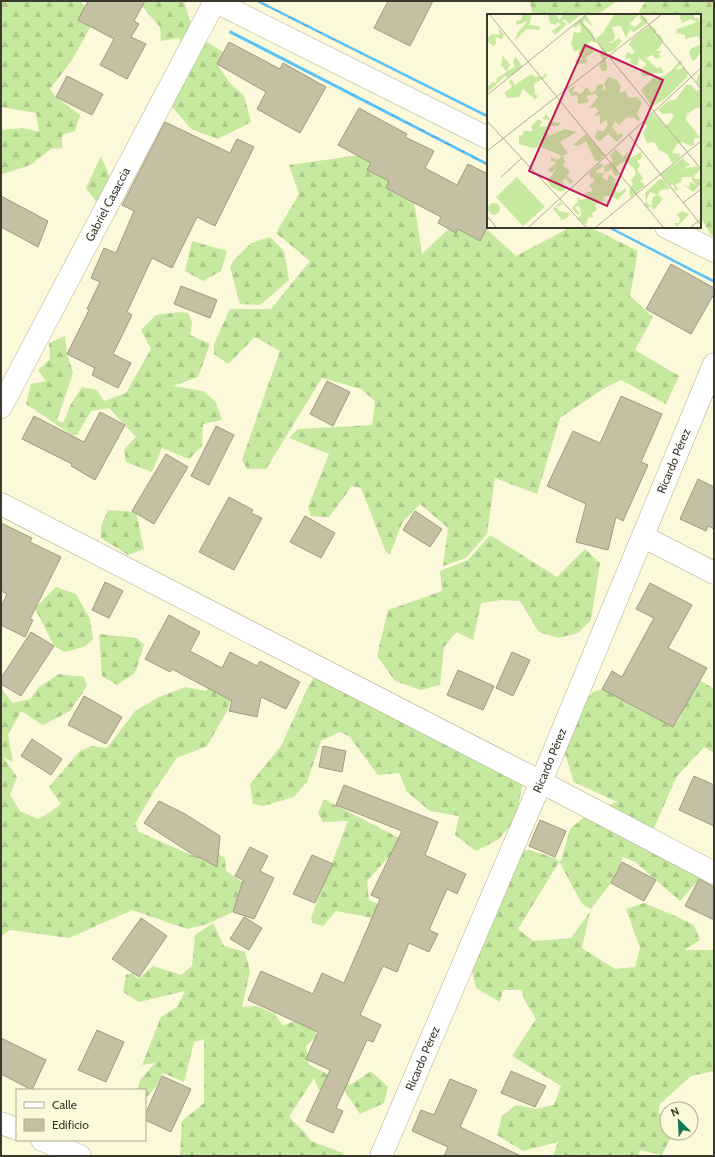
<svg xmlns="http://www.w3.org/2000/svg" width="715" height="1157" font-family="Cabin,sans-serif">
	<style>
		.forest { fill: url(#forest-firs) }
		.water { fill: url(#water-ripples) }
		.building { fill: #c5c0a4; stroke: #a09b80 }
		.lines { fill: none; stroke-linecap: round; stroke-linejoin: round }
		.minor-casing { stroke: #b1ac90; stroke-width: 23 }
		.minor { stroke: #fff; stroke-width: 22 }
		.labels { text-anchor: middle; stroke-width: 3; stroke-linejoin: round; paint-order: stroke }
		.street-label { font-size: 12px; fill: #3b392d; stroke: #fcf8da }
		.inset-road { fill: none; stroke: #afac95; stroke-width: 1 }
		.view { fill: #c2185b; fill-opacity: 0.15; stroke: #c2185b; stroke-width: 2 }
		.inset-edge { fill: none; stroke: #3b392d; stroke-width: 2 }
	</style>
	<defs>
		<pattern id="forest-firs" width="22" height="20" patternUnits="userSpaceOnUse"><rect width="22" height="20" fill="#c6e89f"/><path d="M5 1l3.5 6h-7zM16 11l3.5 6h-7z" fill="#abc889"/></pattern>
		<pattern id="water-ripples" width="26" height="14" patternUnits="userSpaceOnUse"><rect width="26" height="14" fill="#57c2fc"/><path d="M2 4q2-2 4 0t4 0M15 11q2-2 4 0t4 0" fill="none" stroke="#499fcc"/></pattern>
	</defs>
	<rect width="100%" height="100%" fill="#fcf8da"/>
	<!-- forest -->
	<g class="forest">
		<polygon points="1,1 80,1 96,17 72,60 50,89 56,97 80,115 75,131 62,135 62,148 51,149 30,165 3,174 1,173 1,130 23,128 39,132 36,113 1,107"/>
		<polygon points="142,1 184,1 188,15 197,36 223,52 217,64 230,83 244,96 251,122 218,139 191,129 167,101 184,52 179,38 161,41 160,27 141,5"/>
		<polygon points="530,1 617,1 597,15 570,15 567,13 565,15 532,15"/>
		<polygon points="646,1 714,1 714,237 710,234 700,216 700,15 639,15 639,12"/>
		<polygon points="367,154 412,188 422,254 467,211 516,256 571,227 590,227 638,251 630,296 653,317 635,350 679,376 666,404 621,380 603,389 560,418 537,494 495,478 487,534 466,558 443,566 448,528 420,504 402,523 390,554 386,552 361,488 352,486 329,517 311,516 308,507 329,454 289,438 298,429 372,425 375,401 361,389 322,378 266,469 247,469 242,460 280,351 255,337 228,364 214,354 214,344 230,309 271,309 310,261 276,233 299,194 289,165"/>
		<polygon points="101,156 115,190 97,203 86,188"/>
		<polygon points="270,237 284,251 289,280 260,305 240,304 230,267 235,259 251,243"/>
		<polygon points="192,241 227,251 221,271 203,281 185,271"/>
		<polygon points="179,312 188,313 192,322 190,335 210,344 198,377 173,386 203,391 216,402 222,420 203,424 202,446 189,459 162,448 152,472 126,462 124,449 136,437 109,408 91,411 77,435 72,435 26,404 31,384 46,381 38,370 50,359 49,343 65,336 67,354 73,373 57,420 63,423 71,404 82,387 97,390 104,401 126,393 151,349 141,330 156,315"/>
		<polygon points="108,510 136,512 144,549 128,555 101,538 101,526"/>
		<polygon points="490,535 557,577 585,549 600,563 591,620 578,633 558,638 539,632 520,601 501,600 481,603 473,640 456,632 444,647 440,685 421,690 395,681 377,656 388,610 442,591 440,571 468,560"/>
		<polygon points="56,587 76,594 90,619 93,639 86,646 65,652 54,646 35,608"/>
		<polygon points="99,634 137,638 144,645 135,673 117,685 102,676"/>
		<polygon points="59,674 84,677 87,686 70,711 43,725 21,711 8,735 13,762 3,757 17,777 10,795 20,811 38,819 50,812 61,804 49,787 80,751 92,746 107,748 135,711 159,697 186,687 206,691 214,681 234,692 227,711 207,746 177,758 154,791 135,824 139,832 198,858 217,853 225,858 226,871 242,882 233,912 207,924 187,929 132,910 69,938 10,930 1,936 1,688 13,703 30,699 39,687"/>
		<polygon points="693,676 714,689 714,753 704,747 677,776 653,830 708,875 699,879 680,901 635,862 623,857 611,883 591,909 582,904 559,861 561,861 570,829 591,811 617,802 574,782 565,754 579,708 593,692 602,689 673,727 680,718"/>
		<polygon points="314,677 525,771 516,819 499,839 476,851 455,835 459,816 430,811 407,792 399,773 378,775 349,736 339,732 321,741 307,782 294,797 263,806 253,804 250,784 281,746 309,685"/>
		<polygon points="324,799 399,838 402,842 367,881 369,900 389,909 373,918 336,911 323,926 313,923 311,918 348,821 323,822 318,813"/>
		<polygon points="530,850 555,858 559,862 518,929 533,941 571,938 590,912 582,948 615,969 635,967 640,948 626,909 644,903 680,918 694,925 700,940 684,950 714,950 714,1071 691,1076 660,1104 658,1113 667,1117 667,1133 673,1133 662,1155 640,1150 638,1156 553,1156 558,1142 523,1151 497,1135 502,1116 516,1105 536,1109 554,1105 561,1086 512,1056 536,1019 524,999 522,990 503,990 500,1002 476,988 471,966 522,851"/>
		<polygon points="213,923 224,946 245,952 250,971 242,1007 257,1006 275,1014 283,1026 301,1018 317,1017 316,1037 306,1046 309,1065 350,1085 371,1071 388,1087 384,1103 360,1114 343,1088 319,1090 314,1078 289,1117 305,1133 311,1141 343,1153 344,1156 180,1156 182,1121 204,1103 204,1039 194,1042 184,1082 163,1073 155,1088 145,1099 145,1090 138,1090 140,1080 155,1063 142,1065 161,1017 177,1007 185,991 139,1002 123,992 126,975 132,973 138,979 153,966 181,975 192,966 195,935"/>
	</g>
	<!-- water -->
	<g class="water">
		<polygon points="255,1 260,1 488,115 488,118"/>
		<polygon points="230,30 488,163 488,166 229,33"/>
		<polygon points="606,227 611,227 714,280 714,283"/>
	</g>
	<!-- building -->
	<g class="building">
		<polygon points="88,1 145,1 134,21 139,24 131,37 146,44 127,79 100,65 114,39 78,20"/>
		<polygon points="388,1 433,1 410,46 374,28"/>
		<polygon points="229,42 280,69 283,63 326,87 300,133 257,109 266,92 217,64"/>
		<polygon points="67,76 103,94 92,115 56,97"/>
		<polygon points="359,108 407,134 405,137 434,151 425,168 457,185 468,164 488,174 488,226 480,241 458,229 456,233 438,223 441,217 386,188 389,181 367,170 371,163 338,145"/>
		<polygon points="165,122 230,153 237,139 254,147 215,226 197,217 172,268 152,258 127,312 132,315 113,354 131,363 118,388 92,375 95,368 67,354 89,310 87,309 100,282 91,278 104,248 116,253 134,211 122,205"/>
		<polygon points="1,196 48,221 38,247 1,227"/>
		<polygon points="671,264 714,288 714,294 691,334 646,309"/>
		<polygon points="181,286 217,300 210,318 174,304"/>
		<polygon points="327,381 350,392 333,426 310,414"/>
		<polygon points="621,396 662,414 641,462 648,465 623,521 616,517 608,550 576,542 586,504 547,486 573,431 600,443"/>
		<polygon points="100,412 125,425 95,480 71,466 72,464 22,439 34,416 84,442"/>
		<polygon points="216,426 234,435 209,485 191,476"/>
		<polygon points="166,454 188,467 154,524 132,511"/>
		<polygon points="698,479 714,487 714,529 708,526 706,531 680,519"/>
		<polygon points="229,497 253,510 251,513 262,518 234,570 199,552"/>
		<polygon points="415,511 442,529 430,547 403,530"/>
		<polygon points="305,516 335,533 321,558 290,542"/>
		<polygon points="1,523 32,538 30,542 61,557 30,619 33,620 25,637 1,625 1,607 7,594 1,591"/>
		<polygon points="105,582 123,591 109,618 92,610"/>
		<polygon points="650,583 692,605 668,648 707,668 673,727 602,689 612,671 622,677 654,618 636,609"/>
		<polygon points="169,615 200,632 190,651 222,668 230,652 257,666 260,661 300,682 286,709 261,697 257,717 229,711 232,701 172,669 170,672 145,659"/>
		<polygon points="31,632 54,646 21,696 1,684 1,678"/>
		<polygon points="512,652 530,660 513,696 496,688"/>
		<polygon points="458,670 494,686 483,710 447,695"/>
		<polygon points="84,696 122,717 106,744 68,725"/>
		<polygon points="32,739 62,759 51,775 21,756"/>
		<polygon points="323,746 346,751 342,772 319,767"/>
		<polygon points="694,776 714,785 714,826 679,810"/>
		<polygon points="344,785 438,822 425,855 466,874 457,894 447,889 429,930 438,934 429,952 409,943 397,972 383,966 360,1015 381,1025 373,1042 367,1040 336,1108 343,1111 333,1133 306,1121 330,1070 306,1059 318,1032 248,1000 261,971 313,994 322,973 344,983 380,899 371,895 402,831 336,805"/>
		<polygon points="159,801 185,814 220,836 217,867 199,857 198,858 144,823"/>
		<polygon points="540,820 566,831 555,857 529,846"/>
		<polygon points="250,847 268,856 260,871 274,878 254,919 233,912 243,880 235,876"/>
		<polygon points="312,855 333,864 315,903 293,894"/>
		<polygon points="622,862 656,880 644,901 611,883"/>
		<polygon points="699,879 714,887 714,920 685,906"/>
		<polygon points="244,917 262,928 249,950 230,939"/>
		<polygon points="141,918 167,936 139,977 112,959"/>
		<polygon points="97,1030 124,1042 106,1082 78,1070"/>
		<polygon points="1,1038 46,1060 32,1090 1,1074"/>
		<polygon points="511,1071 546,1086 535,1107 501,1093"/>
		<polygon points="162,1076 191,1089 171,1132 145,1120 145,1115"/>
		<polygon points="450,1079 477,1090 460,1127 521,1156 444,1156 448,1147 412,1131 421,1110 434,1115"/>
	</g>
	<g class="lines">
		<!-- minor casing -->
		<g class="minor-casing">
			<g id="minor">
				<polyline points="214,1 488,138"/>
				<polyline points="666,227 714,251"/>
				<path id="s1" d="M1,407L215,1"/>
				<polyline points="1,504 541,782 714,873"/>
				<polyline points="644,537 714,573"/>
				<polyline points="1,1123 17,1129"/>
				<polyline points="42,1140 80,1156"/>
				<path id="s2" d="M381,1156L541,782L714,364"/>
			</g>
		</g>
		<!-- minor -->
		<use href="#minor" class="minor"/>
	</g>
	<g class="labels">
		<!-- street labels -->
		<g class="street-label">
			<text dy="4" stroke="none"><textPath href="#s1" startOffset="229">Gabriel Casaccia</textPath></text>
			<text dy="4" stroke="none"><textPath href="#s2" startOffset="754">Ricardo Pérez</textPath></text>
			<text dy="4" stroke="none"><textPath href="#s2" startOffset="430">Ricardo Pérez</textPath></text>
			<text dy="4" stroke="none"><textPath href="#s2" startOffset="106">Ricardo Pérez</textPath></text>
		</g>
	</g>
	<!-- overview -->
	<g transform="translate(487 14)">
		<rect width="214" height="214" fill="#fcf8da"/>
		<path d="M35,1H45L42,11L52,12L53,16L40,15L28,26L31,18L41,7L30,11L29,7L34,6ZM61,1H69L72,6L76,1H93L82,10L78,5L75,7L80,10L68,21L65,17L74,10L70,8L69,11L63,9ZM99,1L106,13L98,6L96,9L105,18L109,29L104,27L99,31L104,32L107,38L99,43L100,49L90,50L88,46L96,45L91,39L93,35L88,38L84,30L87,18L93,19L94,16L93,10L88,14L86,12ZM127,1H152L142,10L148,13L155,7L152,3L154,1L160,5L159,10L147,18L144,17V14L139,24L134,12L125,13L128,22L126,27L120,29H125L132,24L135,27L127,36L118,39L120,54L119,57H115L112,52L115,46L113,39L115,36L109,24L115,20ZM192,1H207V4H213L210,8L214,6V37L209,45L205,47L202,38L205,34L213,31V26L211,22L198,25V21L189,19L190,15L210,8L204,5L195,9ZM163,11L170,17L168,21L172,20L175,24L176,29L169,37H175L171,41L175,42L170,45L165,41L159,44L170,54L174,53L176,57V59H169L160,62L154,61L155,54L160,50L152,44L151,51H146L143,49V43L140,46L138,44L140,38L145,40L148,38L142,31L144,26ZM11,14L17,20L15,25L8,23L9,30L6,32L0,27V24L5,20L13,21ZM16,42L23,51L20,57L28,53L26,46L29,43L36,53L21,63L18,62L0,79V73L6,68L9,69L10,64L20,58L14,51ZM193,46L196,49L189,54L191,56L197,53L201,59L199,64L178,85L165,93L154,76L167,63L177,62L185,56ZM58,59L60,62L47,70L48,80L51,82L48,85L36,75L32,83L21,84L17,79L25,73L22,68L24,65L28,71L44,60L50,64V62L56,63ZM212,60H214V95L211,93L200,100L199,106L213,123L207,125V131L203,132L196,128L190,130L185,139L193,140L192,144L185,149L180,140L172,136L167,128L160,129L156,119L160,113L156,108L167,99L178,112L182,109L187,102L185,99L175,100L171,96L181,87L189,85L199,71H204L210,77L214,74L209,68ZM121,63L130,66L134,72L132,79L138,77L142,84L150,83L155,89L150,100L153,105L151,107L147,103L139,104L132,111L128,107L125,113L131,121L135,119L136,122L130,128L121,120L113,127L108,124L110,116L117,117L121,110L119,106L113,110V101L107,102L112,97L108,93L102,94L111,83L109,80L99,82L102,88L91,90L90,81L85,82L81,76L89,71L84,80L88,77L93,80L100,73L104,79L109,76L110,71L116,70V76L112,78L119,75L117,70ZM59,100L65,108L74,109L71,112H63L60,118L62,122L78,115L90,118L73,128L81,139L76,142L78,147L76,152L83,157L80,162L87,168L83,170L79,164L75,167L79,175L73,178L63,172L61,167L70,154L65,158L60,157L70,148L64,147V143L70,146L75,142L54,133L46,134L32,130V121L35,122L37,117H46L44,112L52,105L55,108L52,113L60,112L63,106L55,105ZM99,120L118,141L112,147H108L99,127L91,132L86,131ZM129,135L136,143L141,138L144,144L154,138L155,143L150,147L153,151L150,156L156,164L153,168L157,169V172L144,183L142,177L146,170L144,166L149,160L147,154L138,147L134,149L129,153L131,161L128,162L124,155L118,159L117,152L109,157L110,159H118L115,163L120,167L122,161H124L129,166L127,168L132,170L128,177L132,179L139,174V177L131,185L121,182L116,183L117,186L108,191L110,196L105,199L106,203L101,204L99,211L90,205L94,201L93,193L89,192L88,194L93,199L91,201L85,194L91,187L90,183L95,186L103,183L97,179L106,177L102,171L107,168V164L104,165L102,159L113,149L117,152L126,148L123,141ZM200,141L196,145L203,151L195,155L210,152L214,155L207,162L208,165H214V170L206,178L196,170L202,173L203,168L209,171L204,165L206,163H195L194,168L188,171L192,175L188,177L187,171H183L174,160ZM173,165H176L183,175L173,176L171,181L176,185L167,196L164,192L166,183L170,181L163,178L159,187L164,193L160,194L156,191L159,189L158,179ZM73,188L76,190L69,193L72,197L82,199L81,203L75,206L66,195ZM195,197L202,200L190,213L187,209H192L193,205L190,200Z" fill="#c6e89f"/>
		<path d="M30,163L58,193L36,212L9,183ZM1 195a6 6 0 1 1 12 0a6 6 0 1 1-12 0Z" fill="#c6e89f"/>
		<path class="inset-road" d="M3,1L176,213M154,1L214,75M92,6L214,155M0,81L99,1M0,107L99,213M142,121L214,211M0,137L174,1M14,163L35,144M196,189L214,175M0,202L9,213M42,213L214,54M109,213L214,127M204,213L214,205"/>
		<path class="view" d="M98,31L176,66L120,192L42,157Z"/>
		<rect width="214" height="214" class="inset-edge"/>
	</g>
	<!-- border -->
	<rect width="715" height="1157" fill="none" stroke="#3b392d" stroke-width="4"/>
	<!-- legend -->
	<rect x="16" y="1089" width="130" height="52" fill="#fcf8da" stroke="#afac95"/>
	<rect x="24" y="1102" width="20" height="6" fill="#ffffff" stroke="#afac95"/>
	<text x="52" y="1109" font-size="12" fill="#3b392d">Calle</text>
	<rect x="24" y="1119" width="20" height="12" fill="#c5c0a4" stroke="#afac95"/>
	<text x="52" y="1129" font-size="12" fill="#3b392d">Edificio</text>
	<!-- north arrow -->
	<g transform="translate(679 1121) rotate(336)"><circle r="19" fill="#fcf8da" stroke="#afac95"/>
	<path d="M0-3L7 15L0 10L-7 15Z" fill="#147951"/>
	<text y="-6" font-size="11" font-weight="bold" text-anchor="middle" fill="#3b392d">N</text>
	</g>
</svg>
